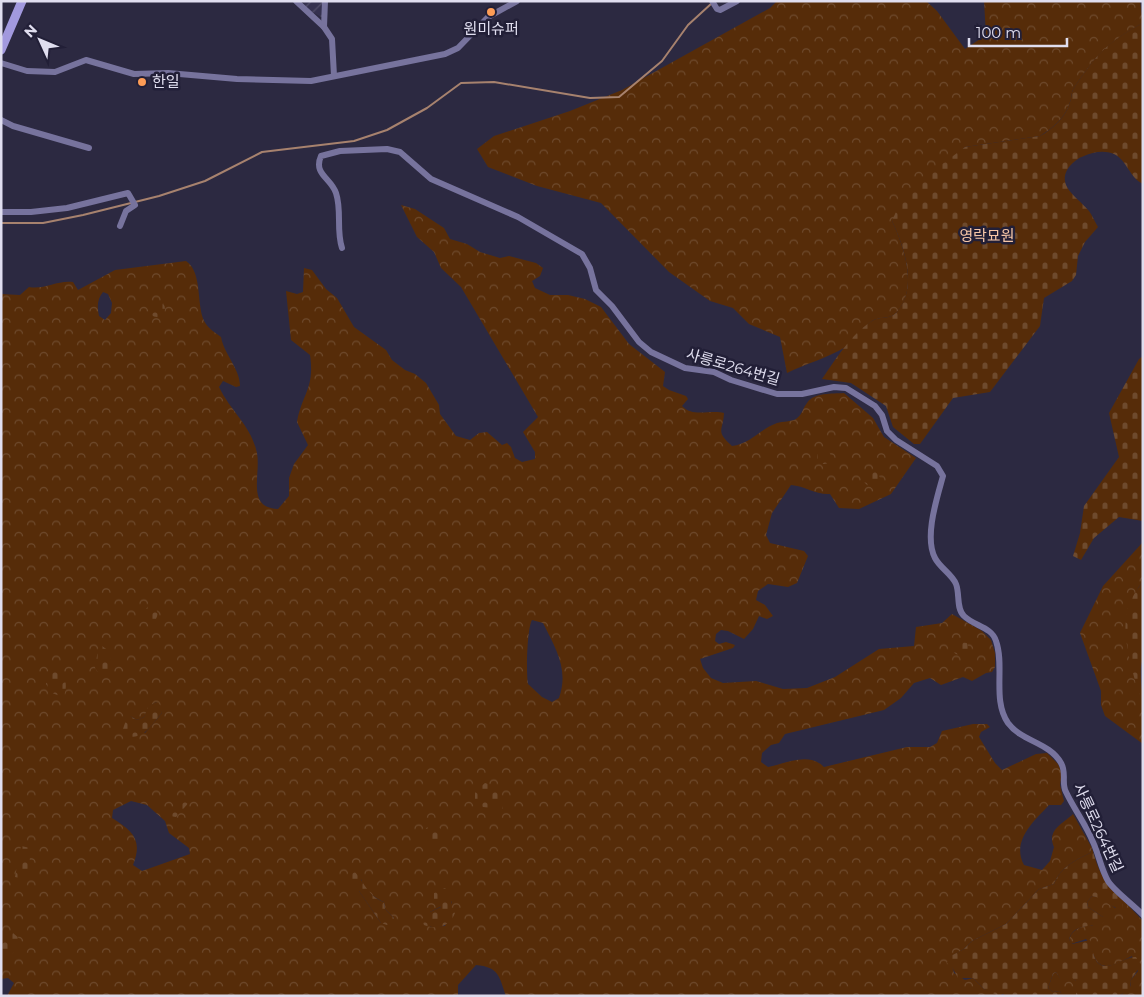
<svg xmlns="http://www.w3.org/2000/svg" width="1144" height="997" font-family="Montserrat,'Noto Sans KR',sans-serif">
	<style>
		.industrial { fill: url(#industrial-furrows) }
		.forest { fill: url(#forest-crowns); fill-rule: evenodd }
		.cemetery { fill: url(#cemetery-stones) }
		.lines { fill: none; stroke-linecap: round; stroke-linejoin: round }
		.stream { stroke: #a7826e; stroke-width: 2 }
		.minor { stroke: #77739d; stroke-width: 6 }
		.secondary { stroke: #a299de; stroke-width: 9 }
		.poi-dot { fill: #fd9c56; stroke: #221f37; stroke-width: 2 }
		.labels { text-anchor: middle; stroke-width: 5; stroke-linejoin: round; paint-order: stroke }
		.poi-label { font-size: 15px; fill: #e0deef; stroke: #221f37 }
		.park-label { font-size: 15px; fill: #f6c6a7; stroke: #221f37 }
		.street-label { font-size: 15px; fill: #e0deef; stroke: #221f37 }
	</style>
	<defs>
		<pattern id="industrial-furrows" width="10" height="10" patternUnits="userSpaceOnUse" patternTransform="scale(1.25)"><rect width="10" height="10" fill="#35314f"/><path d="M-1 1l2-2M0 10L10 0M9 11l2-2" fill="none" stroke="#524e69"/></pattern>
		<pattern id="forest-crowns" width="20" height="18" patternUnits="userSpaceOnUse" patternTransform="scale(1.25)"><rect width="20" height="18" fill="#562c09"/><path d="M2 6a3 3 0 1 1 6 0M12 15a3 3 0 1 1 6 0" fill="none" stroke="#6e4a2d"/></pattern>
		<pattern id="cemetery-stones" width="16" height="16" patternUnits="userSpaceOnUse" patternTransform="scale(1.25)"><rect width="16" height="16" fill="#562c09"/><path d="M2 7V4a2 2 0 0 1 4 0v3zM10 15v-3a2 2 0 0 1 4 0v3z" fill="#6e4a2d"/></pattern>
	</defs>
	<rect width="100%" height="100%" fill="#2c2941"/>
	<!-- industrial -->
	<polygon class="industrial" points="303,1 322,1 323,18 307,9"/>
	<!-- forest -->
	<g class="forest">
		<path d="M777,1H926L937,11L965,49L986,35L984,1H1140L1143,23C1109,41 1095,56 1074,88C1071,92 1072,97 1070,102C1066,117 1053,128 1040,136L965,147L892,221C904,246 919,290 896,313C889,320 879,316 872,321C861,328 854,341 844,348C827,358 805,364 787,373L780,337L749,324L733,308L710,301L669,272L601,203L537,186L488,167L477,149L494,136L570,111L622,90L770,8Z"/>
		<path d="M401,205L415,209L444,228L450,239L467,244L480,252L500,258L509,256L536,263L543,268L540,276L532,281L535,288L550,295H568L585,299L601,307L629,344L665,372L663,386L669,390L686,396L688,399L682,406C693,418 711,409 724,413C723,432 715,430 732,446C750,444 760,429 777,423C783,421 791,422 796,419C803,414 802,409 807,403C814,392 832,394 844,393L873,418L884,437L916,458L891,494L859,509L839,508L830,494C816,495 805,486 791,485L772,513L766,535L770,543L804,551L808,556L797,583L788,587L768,584L758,591L756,600L765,605L773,616L767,619L759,616L753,629L744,639L728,631L721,630L716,634L715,641L719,644L726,642L735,645L733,648L700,659L703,668L711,678L723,683L756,681L783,689L807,688L835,677L879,649L914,646L916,627L942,623L952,614L982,631L991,640L995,653V667L992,672L986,673L972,681L963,677L941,685L930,678L914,683L901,698L884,710L785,734L779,743L771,745L762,753L761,762L768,767C787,763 809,752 824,767L907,747H930L937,743L942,731L973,724H987L990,727L981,732L979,737L995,763L1002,770L1036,754L1047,753L1058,764L1062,773L1060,785L1064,801L1061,805H1049C1034,821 1011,841 1024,865L1042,870L1050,861L1054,847C1046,830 1064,823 1073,814L1092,848L1090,853C1074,861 1061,867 1054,884L1039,889L1006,924L972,941L964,949L950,957L954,973L965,980L973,978L984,989L1005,996H506C499,976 499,967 476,965L458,985V996H7L14,983L8,978L1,979V957H6L13,933H1V294L20,295L29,287C44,290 57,280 73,282L78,290L115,270L186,261C204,273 195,309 206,324C209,329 216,333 221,337C224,354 240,369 240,386L236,387L223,381L219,387C231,412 251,425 257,453C261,475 246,508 278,509L289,496V478L294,464L308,445L297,422C302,394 315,388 310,355L291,340L286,291L297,294L303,292L304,268L312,270L326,289L337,298L354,327L386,350L392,360L405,370L415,374L426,383L439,405L440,414L456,436L470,440L479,433L487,432L502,445L507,443L511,447L515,458L522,462L535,459V452L523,432L538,417L461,287L441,268L434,252L417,237ZM103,292L108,294L112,303L111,313L105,320L99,316C97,307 97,299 103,292ZM532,620L543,623C556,649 569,670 559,698L552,702L542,697L528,684C526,672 527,629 532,620ZM156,702L162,713L145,733L130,716L137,720L144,717L149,707ZM131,801L147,805L165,821L169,833L189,848L190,854L142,871L133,865C143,840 133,831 112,818L113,810ZM361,879C364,890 374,898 384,902L385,909L394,918L381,923L359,891ZM452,901L445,926L430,927V912Z"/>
		<polygon points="1143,542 1143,581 1138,588 1126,626 1135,678 1143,703 1143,744 1105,716 1101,705 1101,691 1080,633 1103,586"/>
		<path d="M1092,896L1101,897L1115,908L1123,900L1143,921V996H1110L1121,995L1131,986L1130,981L1138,971L1132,956C1120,962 1101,975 1094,956C1091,949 1092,946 1086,939L1071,944L1069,940C1071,930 1082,925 1092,926L1103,917L1088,907L1087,902Z"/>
		<polygon points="1056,972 1060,978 1072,977 1076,981 1076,996 1062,996 1060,991 1053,992 1048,988 1053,974"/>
	</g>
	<!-- cemetery -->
	<g class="cemetery">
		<path d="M1143,23V184C1129,177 1127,160 1114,154C1104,150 1093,152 1084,156C1078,158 1073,162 1069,167C1055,186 1079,198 1089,211C1092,215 1095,222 1098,227L1085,242L1078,256L1076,275L1072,281L1044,298L1040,326L990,392L953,398L920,444H914L893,427L886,406L851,383L822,379C836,359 851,334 872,321C879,316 889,320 896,313C919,289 904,246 892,221L898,207L917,183L965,147L1040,136C1053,129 1066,117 1070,102C1072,97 1071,92 1074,88C1095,56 1108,41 1143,23Z"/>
		<circle cx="157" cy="309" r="8"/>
		<polygon points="1143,356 1143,521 1119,517 1094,538 1081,560 1073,556 1080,533 1084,506 1119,457 1109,413 1139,359"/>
		<circle cx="824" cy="457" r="7"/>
		<path d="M865,470H874L883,481L876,489C868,487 863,483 861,475Z"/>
		<path d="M1143,581V659C1138,669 1143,691 1143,703C1134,681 1121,636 1127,612C1129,601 1136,591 1143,581Z"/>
		<polygon points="149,605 155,605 158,614 156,619 146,622 142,620 141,616"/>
		<path d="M959,641L967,643L970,652C962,657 957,656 951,650V643Z"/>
		<polygon points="102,646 109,651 112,663 105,673 100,675 95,668 98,650"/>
		<path d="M55,663C65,670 69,687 63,697L52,693L46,684L49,668Z"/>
		<path d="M156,702L160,705L162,713C152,724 144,740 128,736L123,729L126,720L130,716L137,720L144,717L148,707Z"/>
		<polygon points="485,783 495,786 503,809 483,807 475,801 475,792"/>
		<polygon points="187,798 192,799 176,817 170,816 172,808"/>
		<circle cx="433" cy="834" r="9"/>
		<path d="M21,846L30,848C30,860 31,871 20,878L15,877Z"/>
		<path d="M1092,848C1098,870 1105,886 1123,900L1122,909C1110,908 1104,898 1092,896L1087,902L1088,907L1103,917L1105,921L1101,925C1088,926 1072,925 1069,940L1072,944L1090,940C1092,945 1092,950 1094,956C1102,979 1124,955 1136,957L1141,965L1130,981L1131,989L1120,995L1076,996V981L1072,978L1061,980L1056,972L1053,974L1048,988L1053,992L1060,991L1062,996H1005L1003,994L999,996L984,989L973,978H958L952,967L947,963L949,957L964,949L972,941L1006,924L1039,889L1054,884C1061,867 1074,861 1090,853Z"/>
		<path d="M355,872C365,884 369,897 384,902L385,909L394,918L392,923L387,925L381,923L359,891L345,881L348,874Z"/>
		<path d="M445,888L452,897L451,907L455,913C449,927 438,930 424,925L422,919L430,912L441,907L434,902V893Z"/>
		<polygon points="1,933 13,933 21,940 17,950 6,958 1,957"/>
	</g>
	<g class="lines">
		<!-- stream -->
		<polyline class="stream" points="1,223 43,223 83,215 159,196 205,181 262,152 354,141 387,130 427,108 461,83 494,82 590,98 619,97 662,61 688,25 712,3"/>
		<!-- minor -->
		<g class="minor">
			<polyline points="296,1 324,27 332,39 334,76"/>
			<polyline points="712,1 717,9 720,10 737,1"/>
			<polyline points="324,27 325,1"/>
			<polyline points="1,63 27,71 55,72 86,60 134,74 168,73 237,79 311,81 445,54 458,48 488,17 517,1"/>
			<polyline points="1,120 13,126 89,148"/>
			<polyline points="1,212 31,212 67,208 128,193 135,205 126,211 120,226"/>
			<path d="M342,248C336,230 342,211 336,193C331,178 313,174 321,156L340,151L387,149L400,152L431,179L518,217L582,254L590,268L596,290L612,306L639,342L651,352L685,368L714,372L731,380L777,394H802L834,387L846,388L875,406L882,415L887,431L896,440L937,466L943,476C937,498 924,537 935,558C940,568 952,574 956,584C960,594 956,609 964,616C974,626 992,627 996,641C1005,666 992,700 1008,723C1022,742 1049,742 1061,763C1067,773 1061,783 1066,792C1074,809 1086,825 1093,842C1099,855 1101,869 1108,881C1114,891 1134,905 1143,915"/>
		</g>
		<!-- secondary -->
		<polyline class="secondary" points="1,50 22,1"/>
	</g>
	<!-- markers -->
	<g class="poi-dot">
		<circle cx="491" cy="12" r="5"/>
		<circle cx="142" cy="82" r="5"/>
	</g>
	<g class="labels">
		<!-- poi labels -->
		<g class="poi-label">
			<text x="491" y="34">원미슈퍼</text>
			<text x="152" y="87" text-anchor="start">한일</text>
		</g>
		<!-- park labels -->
		<g class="park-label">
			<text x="987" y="241">영락묘원</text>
		</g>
		<!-- street labels -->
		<g class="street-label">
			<text transform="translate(733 367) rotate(16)" y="5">사릉로264번길</text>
			<text transform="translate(1098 828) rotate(65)" y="5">사릉로264번길</text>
		</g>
	</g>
	<!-- border -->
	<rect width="1144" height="997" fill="none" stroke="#e0deef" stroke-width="5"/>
	<!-- north arrow -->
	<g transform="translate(40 40) rotate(314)" stroke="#221f37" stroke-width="4" paint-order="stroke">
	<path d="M0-4L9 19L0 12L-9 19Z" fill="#e0deef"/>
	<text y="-8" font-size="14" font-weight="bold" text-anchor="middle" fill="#e0deef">N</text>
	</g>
	<!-- scale -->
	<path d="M969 38v8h98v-8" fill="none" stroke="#e0deef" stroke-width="2.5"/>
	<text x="976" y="38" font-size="15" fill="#e0deef" stroke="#221f37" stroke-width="4" paint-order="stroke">100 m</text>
</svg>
